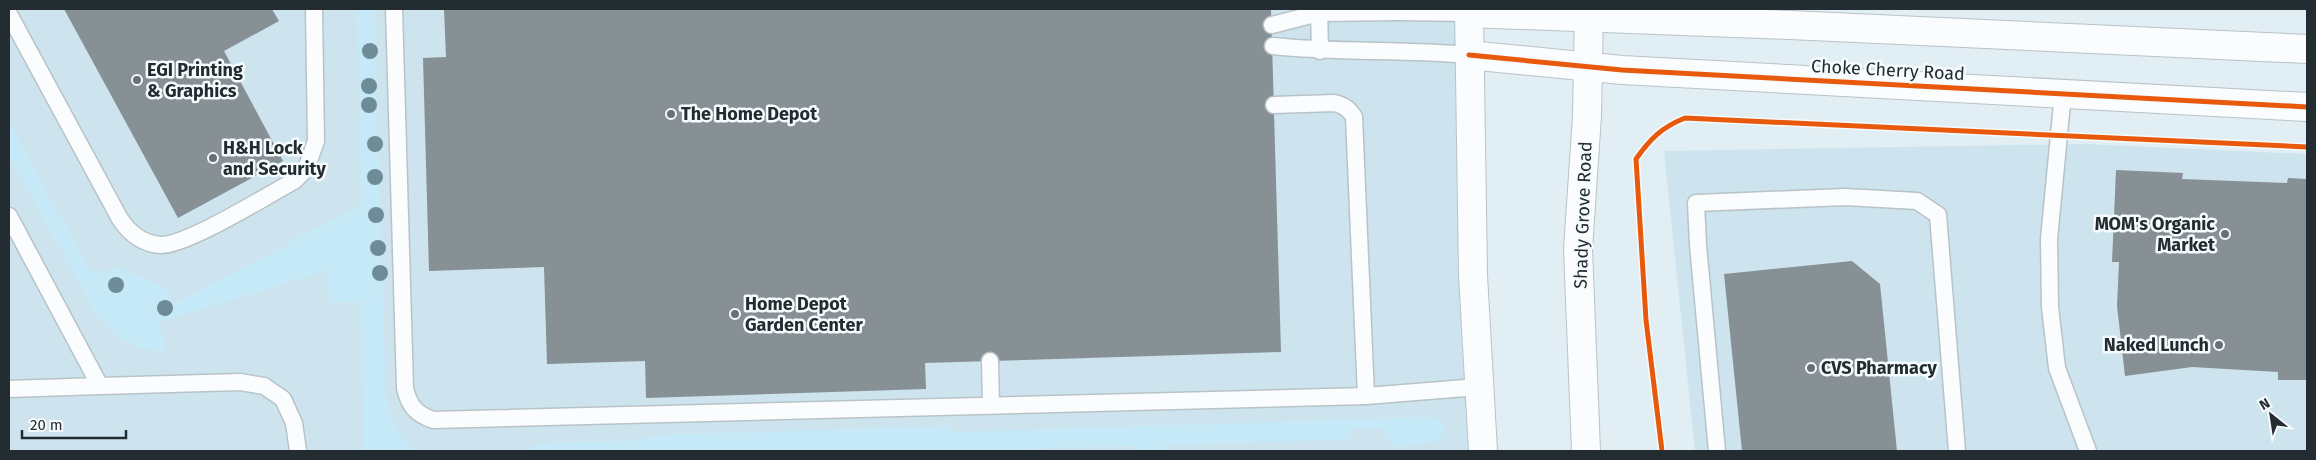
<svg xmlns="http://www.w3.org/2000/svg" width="2316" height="460" font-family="'Fira Sans',sans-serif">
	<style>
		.built { fill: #cde4ee }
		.green { fill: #c6e9f8 }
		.building { fill: #879095 }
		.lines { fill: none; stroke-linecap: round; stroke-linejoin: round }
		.lane-casing { stroke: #b8c3c7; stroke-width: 19 }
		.secondary-casing { stroke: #b8c3c7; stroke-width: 30 }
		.primary-casing { stroke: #b8c3c7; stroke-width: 30 }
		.lane { stroke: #fafcfd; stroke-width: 16 }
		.secondary { stroke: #fafcfd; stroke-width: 28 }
		.primary { stroke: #fafcfd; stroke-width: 28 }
		.cycleway-casing { stroke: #f6fbfd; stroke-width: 8 }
		.cycleway { stroke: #e8590c; stroke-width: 5 }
		.tree { fill: #6e8c98 }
		.poi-dot { fill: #667075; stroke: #f6fbfd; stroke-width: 2 }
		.labels { text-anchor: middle; stroke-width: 5; stroke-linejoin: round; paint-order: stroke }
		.poi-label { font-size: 18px; font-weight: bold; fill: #232c30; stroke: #f6fbfd; text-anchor: start }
		.street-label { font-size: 18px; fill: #232c30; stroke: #f6fbfd }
	</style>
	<rect width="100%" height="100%" fill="#e1eef4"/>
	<!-- built -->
	<g class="built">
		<polygon points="9,9 1465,9 1480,451 9,451"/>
		<polygon points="2085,144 2307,154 2307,451 1695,451 1664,151"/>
	</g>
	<!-- green -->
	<g class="green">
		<path d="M357,9H374L386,397L393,422L398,431L416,451H364L360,302H329L326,271L160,322L165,352C137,350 114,337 97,315L9,156V122L88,267L98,273L118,267L166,287L174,304L361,205Z"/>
		<path d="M1430,417C1440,419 1444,424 1444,434L1438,441L1399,447L1387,441L1384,428L1353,429L1351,436L1345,440L1166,445V451H1136V446L940,451H531L532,446L539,443L630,441L657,435L951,426L952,432Z"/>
	</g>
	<!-- building -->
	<g class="building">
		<polygon points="64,9 272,9 279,21 224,51 283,161 178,218"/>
		<polygon points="444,9 1271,9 1281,352 925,363 926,389 646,398 645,361 547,364 544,267 429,271 423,58 446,57"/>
		<polygon points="2116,170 2183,173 2182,179 2287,183 2288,178 2307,179 2307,380 2278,380 2278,372 2192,367 2125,376 2117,306 2119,262 2112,262"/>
		<polygon points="1852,261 1880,284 1897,451 1742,451 1724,274"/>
	</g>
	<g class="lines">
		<!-- lane casing -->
		<g class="lane-casing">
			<g id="lane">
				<path d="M394,9L405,388C409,406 416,414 433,420L1366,396"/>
				<polyline points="1319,9 1320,51"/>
				<polyline points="1393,9 1399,12 1469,13"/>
				<path d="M9,14L120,219C130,234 143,244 161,245C188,245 266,196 294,181L306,169L316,141L314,9"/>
				<polyline points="1272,25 1319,13 1399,12"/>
				<path d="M1273,46C1338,53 1403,49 1469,55"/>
				<polyline points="2063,93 2049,239 2050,307 2057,368 2088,451"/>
				<path d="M1274,105L1334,103C1344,105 1349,109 1354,117L1366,396L1478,387"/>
				<polyline points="9,216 100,386 9,389"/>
				<polyline points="990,361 991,405"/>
				<polyline points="100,386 240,382 264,386 283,399 294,423 298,451"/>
				<polyline points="1717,451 1698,245 1696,203 1845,197 1917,201 1938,215 1957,451"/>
			</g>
		</g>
		<!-- secondary casing -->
		<g class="secondary-casing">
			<g id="secondary">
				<polyline points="1469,13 1790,25 2307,49"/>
				<polyline points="1469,55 1622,70 2307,107"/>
			</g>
		</g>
		<!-- primary casing -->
		<g class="primary-casing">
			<g id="primary">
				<polyline points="1469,9 1473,275 1483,451"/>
				<polyline points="1586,451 1578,249 1587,116 1589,9"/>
			</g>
		</g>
		<!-- lane -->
		<use href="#lane" class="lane"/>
		<!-- secondary -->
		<use href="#secondary" class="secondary"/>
		<!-- primary -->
		<use href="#primary" class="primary"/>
		<!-- cycleway casing -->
		<g class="cycleway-casing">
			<g id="cycleway">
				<polyline points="1469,55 1622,70 2307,107"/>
				<path d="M1662,451L1646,320L1636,159C1650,139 1662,127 1685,118L2307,147"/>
			</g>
		</g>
		<!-- cycleway -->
		<use href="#cycleway" class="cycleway"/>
	</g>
	<!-- trees -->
	<g class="tree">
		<circle cx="370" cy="51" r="8"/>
		<circle cx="369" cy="86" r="8"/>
		<circle cx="369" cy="105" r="8"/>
		<circle cx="375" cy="144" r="8"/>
		<circle cx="375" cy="177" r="8"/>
		<circle cx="376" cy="215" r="8"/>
		<circle cx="378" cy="248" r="8"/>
		<circle cx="380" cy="273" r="8"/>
		<circle cx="116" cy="285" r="8"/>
		<circle cx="165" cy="308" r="8"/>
	</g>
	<!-- markers -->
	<g class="poi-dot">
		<circle cx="137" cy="80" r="5"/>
		<circle cx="671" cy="114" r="5"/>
		<circle cx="213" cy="158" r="5"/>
		<circle cx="2225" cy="234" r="5"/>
		<circle cx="735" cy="314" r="5"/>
		<circle cx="2219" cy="345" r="5"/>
		<circle cx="1811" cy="368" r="5"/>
	</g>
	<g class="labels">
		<!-- poi labels -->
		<g class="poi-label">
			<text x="147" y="76">EGI Printing<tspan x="147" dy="21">&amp; Graphics</tspan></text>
			<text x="681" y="120">The Home Depot</text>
			<text x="223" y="154">H&amp;H Lock<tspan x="223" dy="21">and Security</tspan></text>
			<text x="2215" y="230" text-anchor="end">MOM's Organic<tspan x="2215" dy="21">Market</tspan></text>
			<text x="745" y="310">Home Depot<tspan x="745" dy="21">Garden Center</tspan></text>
			<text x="2209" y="351" text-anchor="end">Naked Lunch</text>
			<text x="1821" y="374">CVS Pharmacy</text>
		</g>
		<!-- street labels -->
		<g class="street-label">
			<text transform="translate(1888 70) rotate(3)" y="6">Choke Cherry Road</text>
			<text transform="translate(1583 215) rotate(-88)" y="6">Shady Grove Road</text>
		</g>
	</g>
	<!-- border -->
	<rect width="2316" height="460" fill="none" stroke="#232c30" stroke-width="20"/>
	<!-- north arrow -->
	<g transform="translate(2271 415) rotate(330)" stroke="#f6fbfd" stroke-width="4" paint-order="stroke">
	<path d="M0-4L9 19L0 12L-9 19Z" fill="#232c30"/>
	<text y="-8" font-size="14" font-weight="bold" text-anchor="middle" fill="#232c30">N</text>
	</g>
	<!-- scale -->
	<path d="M22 430v8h104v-8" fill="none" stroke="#232c30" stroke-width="2.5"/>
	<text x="30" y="430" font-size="15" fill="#232c30" stroke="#f6fbfd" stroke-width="4" paint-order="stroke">20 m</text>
</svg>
